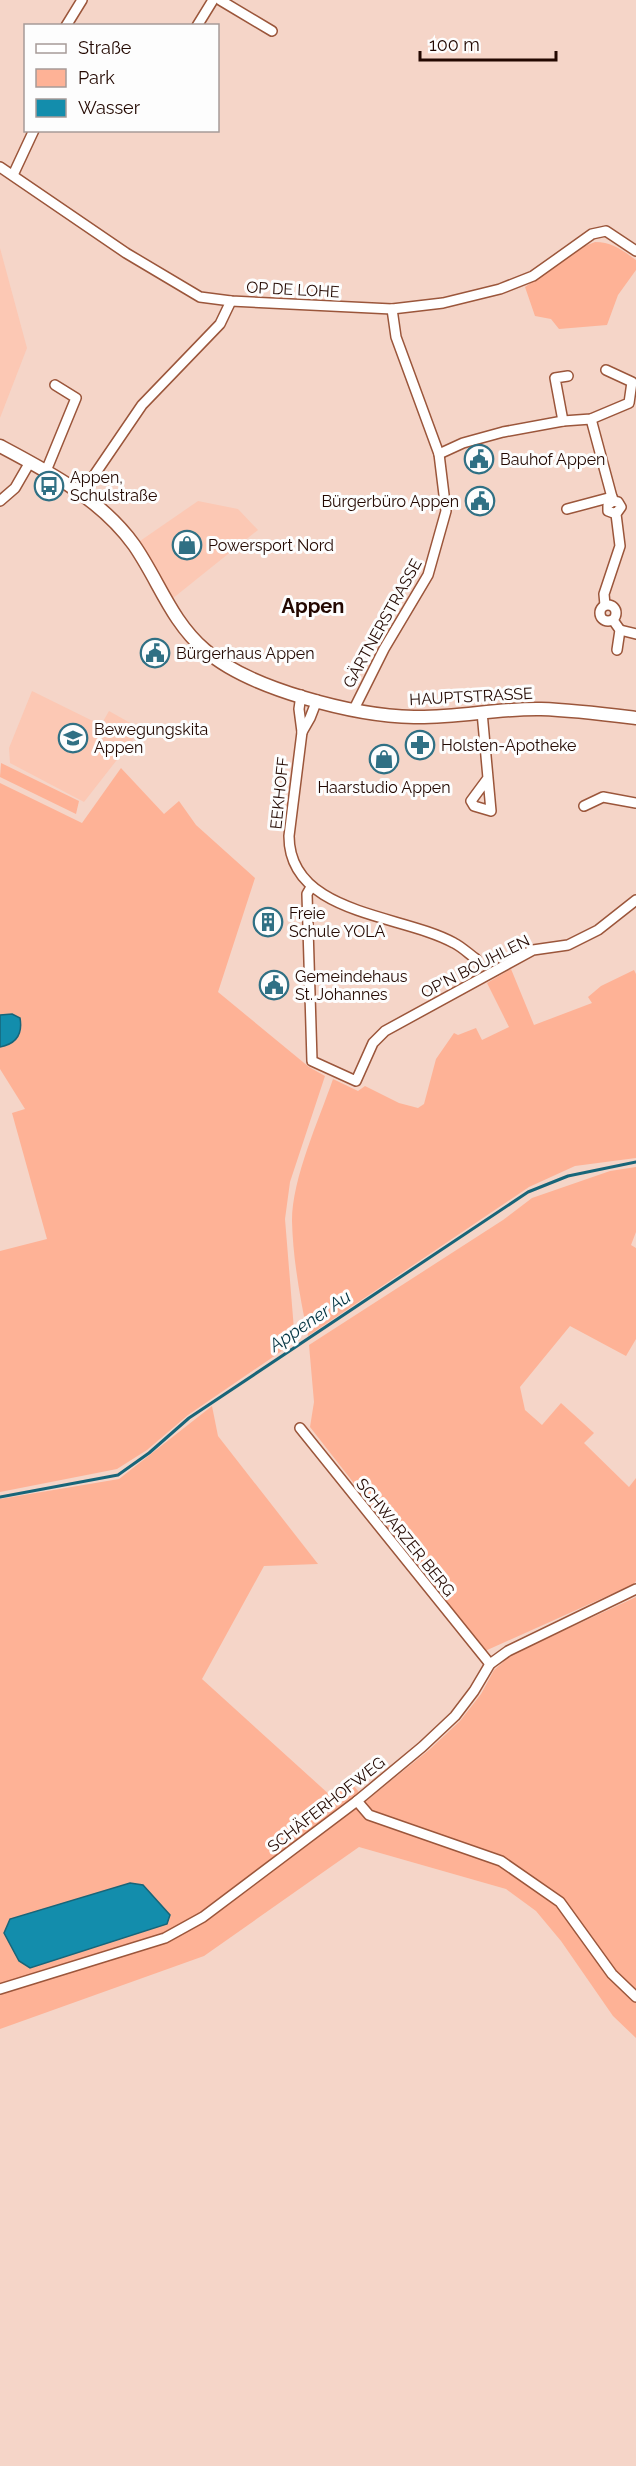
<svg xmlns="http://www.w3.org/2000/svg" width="636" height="2466" font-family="Raleway,sans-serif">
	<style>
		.built { fill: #fcc8b4 }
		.green { fill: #feb296 }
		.water { fill: #138dac; stroke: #186579; stroke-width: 1.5 }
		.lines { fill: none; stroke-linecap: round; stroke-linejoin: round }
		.stream { stroke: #186579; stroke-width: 3 }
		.minor-casing { stroke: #9b563b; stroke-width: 12 }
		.secondary-casing { stroke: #9b563b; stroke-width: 15 }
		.minor { stroke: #fff; stroke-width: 9 }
		.secondary { stroke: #fff; stroke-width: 12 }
		.labels { text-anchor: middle; stroke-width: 6; stroke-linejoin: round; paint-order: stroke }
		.street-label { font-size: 16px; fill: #230801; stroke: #fdfdfd }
		.poi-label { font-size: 16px; fill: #230801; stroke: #fdfdfd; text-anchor: start }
		.water-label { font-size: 18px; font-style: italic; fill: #023442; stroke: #fdfdfd }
		.quarter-label { font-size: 20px; font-weight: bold; fill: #230801; stroke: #fdfdfd }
	</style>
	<rect width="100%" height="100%" fill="#f5d5c8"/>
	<!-- built -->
	<g class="built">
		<polygon points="0,248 27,348 0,418"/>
		<polygon points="198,501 238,509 258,530 172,599 140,541"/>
		<polygon points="32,691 101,725 109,711 141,729 84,802 10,763 9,748"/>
	</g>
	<!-- green -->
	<g class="green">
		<path d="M595,242C612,242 622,250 636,260V270L618,295L607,325L559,329L551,319L535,316L525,287L585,246Z"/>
		<polygon points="1,763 79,801 76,814 0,777"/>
		<polygon points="121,768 164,814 179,801 196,825 255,878 218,992 309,1067 325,1076 290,1182 285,1219 295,1342 188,1415 147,1450 117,1469 0,1492 0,1251 47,1239 12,1113 25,1109 0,1069 0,1047 9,1045 12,1014 0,1015 0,783 82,823"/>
		<path d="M511,969L534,1025L592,1003L588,997L601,986L634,970L636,974V1158L575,1166L529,1187L308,1336C300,1298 293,1259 292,1221C292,1178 319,1120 333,1079L358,1091L365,1086L399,1103L418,1108L424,1104L436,1059L454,1033L458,1035L476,1028L482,1040L509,1027L487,983Z"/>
		<polygon points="636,1167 636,1232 631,1245 636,1248 636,1339 626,1356 570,1326 520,1387 525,1410 542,1425 561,1403 594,1433 584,1443 629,1487 636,1478 636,1581 634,1584 485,1651 310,1427 314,1402 309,1345 503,1220 532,1198 610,1171"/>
		<polygon points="212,1406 218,1436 318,1564 264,1566 202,1679 331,1796 350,1781 366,1801 429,1750 460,1721 481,1694 494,1670 511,1655 636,1597 636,2038 613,2016 561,1941 536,1911 506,1889 359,1847 204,1956 0,2029 0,1499 119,1479"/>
	</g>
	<!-- water -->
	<g class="water">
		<path d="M12,1014L20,1018C23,1035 16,1044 0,1047V1015Z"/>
		<polygon points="130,1883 143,1885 170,1915 167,1924 30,1968 19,1961 4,1933 10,1919"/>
	</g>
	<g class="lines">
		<!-- stream -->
		<polyline class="stream" points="0,1497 118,1475 149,1453 189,1418 528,1192 568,1176 636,1162"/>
		<!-- minor casing -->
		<g class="minor-casing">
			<g id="minor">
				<polyline points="220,0 272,31"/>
				<polyline points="66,26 82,0"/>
				<polyline points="197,26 213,0"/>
				<polyline points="0,167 126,253 200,297 231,301 392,309 443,303 500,289 533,276 592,234 606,231 636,251"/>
				<polyline points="13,175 34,130"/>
				<polyline points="591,419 613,501"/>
				<polyline points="563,421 555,378 568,376"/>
				<polyline points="439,454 463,443 503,432 563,421 591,419 629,403 632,382 606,370"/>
				<polyline points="46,471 76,398 55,385"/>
				<polyline points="82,493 142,405 220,324 231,301"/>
				<polyline points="0,501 15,488 30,462"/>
				<polyline points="567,509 612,497"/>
				<circle cx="608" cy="613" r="8"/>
				<polyline points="605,605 604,594 620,546 616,514 621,507 618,502 613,501 608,505 608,511 616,514"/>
				<polyline points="613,620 620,630 617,650"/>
				<polyline points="620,630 636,634"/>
				<path d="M301,695L299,709L302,732L289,836C289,915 402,914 454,943C462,947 469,954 476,959"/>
				<polyline points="354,709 384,649 428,575 446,511 439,454 396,337 392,309"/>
				<polyline points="482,712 491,811 474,806 471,801 488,778"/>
				<polyline points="302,732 310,718 317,700"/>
				<polyline points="584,806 603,797 636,803"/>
				<polyline points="311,887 307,894 312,1061 356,1081 373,1043 385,1031 533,950 568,945 598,930 636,900"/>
				<polyline points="300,1428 490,1664"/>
				<polyline points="357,1801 369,1815 501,1861 560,1902 612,1974 636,1997"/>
				<polyline points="0,1989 165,1938 203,1917 357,1801 422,1747 455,1716 474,1691 490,1664 508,1651 636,1589"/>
			</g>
		</g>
		<!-- secondary casing -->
		<g class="secondary-casing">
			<path id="secondary" d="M0,446C49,472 101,499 134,545C159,581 171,621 205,650C249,689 355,716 414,717C457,718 499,708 541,709C573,710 604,714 636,718"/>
		</g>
		<!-- minor -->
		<use href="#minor" class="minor"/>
		<!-- secondary -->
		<use href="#secondary" class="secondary"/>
	</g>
	<!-- icons -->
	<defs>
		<g id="civic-ring" transform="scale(1.5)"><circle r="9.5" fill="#fdfdfd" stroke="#307084" stroke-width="1.5"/><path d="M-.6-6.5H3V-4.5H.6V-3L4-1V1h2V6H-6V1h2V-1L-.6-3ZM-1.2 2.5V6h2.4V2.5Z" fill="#307084"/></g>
		<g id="bus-ring" transform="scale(1.5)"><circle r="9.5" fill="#fdfdfd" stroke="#307084" stroke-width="1.5"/><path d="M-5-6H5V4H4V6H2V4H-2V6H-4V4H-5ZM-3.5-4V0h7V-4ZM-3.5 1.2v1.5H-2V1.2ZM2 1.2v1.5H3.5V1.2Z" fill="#307084"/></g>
		<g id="shop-ring" transform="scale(1.5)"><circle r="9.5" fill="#fdfdfd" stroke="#307084" stroke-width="1.5"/><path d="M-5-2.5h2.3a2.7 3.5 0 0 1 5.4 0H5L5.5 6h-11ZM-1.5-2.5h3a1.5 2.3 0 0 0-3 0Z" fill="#307084"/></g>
		<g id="school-ring" transform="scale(1.5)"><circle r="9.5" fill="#fdfdfd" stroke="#307084" stroke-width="1.5"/><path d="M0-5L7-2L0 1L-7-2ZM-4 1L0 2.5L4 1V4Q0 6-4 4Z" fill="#307084"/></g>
		<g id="pharmacy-ring" transform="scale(1.5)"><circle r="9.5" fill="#fdfdfd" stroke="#307084" stroke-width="1.5"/><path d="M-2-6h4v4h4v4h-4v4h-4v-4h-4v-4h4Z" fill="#307084"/></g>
		<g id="building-ring" transform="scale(1.5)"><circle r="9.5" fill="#fdfdfd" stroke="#307084" stroke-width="1.5"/><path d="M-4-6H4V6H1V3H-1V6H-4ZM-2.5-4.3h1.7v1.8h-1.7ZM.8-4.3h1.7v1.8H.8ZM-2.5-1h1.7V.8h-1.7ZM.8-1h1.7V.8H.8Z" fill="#307084"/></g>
	</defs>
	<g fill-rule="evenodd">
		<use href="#civic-ring" x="479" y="459"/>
		<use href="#bus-ring" x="49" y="486"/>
		<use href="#civic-ring" x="480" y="501"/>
		<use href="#shop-ring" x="187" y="545"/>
		<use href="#civic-ring" x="155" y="653"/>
		<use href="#school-ring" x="73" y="738"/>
		<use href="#pharmacy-ring" x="420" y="745"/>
		<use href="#shop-ring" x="384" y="759"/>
		<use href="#building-ring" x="268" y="922"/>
		<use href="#civic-ring" x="274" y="985"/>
	</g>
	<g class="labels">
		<!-- street labels -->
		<g class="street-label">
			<text transform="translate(293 289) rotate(3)" y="6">OP DE LOHE</text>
			<text transform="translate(382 623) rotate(-61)" y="6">GÄRTNERSTRASSE</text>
			<text transform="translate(471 696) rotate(-3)" y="6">HAUPTSTRASSE</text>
			<text transform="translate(279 793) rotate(-84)" y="6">EEKHOFF</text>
			<text transform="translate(475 966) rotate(-27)" y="6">OP'N BOUHLEN</text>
			<text transform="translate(406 1537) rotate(51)" y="6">SCHWARZER BERG</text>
			<text transform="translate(326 1804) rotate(-38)" y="6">SCHÄFERHOFWEG</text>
		</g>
		<!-- poi labels -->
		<g class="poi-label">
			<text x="500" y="465">Bauhof Appen</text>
			<text x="70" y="483">Appen,<tspan x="70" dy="18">Schulstraße</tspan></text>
			<text x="459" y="507" text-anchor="end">Bürgerbüro Appen</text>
			<text x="208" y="551">Powersport Nord</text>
			<text x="176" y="659">Bürgerhaus Appen</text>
			<text x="94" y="735">Bewegungskita<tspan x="94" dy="18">Appen</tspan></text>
			<text x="441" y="751">Holsten-Apotheke</text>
			<text x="384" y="793" text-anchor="middle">Haarstudio Appen</text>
			<text x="289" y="919">Freie<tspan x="289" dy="18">Schule YOLA</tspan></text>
			<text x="295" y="982">Gemeindehaus<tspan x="295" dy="18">St. Johannes</tspan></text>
		</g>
		<!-- water labels -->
		<g class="water-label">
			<text transform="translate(310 1321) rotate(-34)" y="6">Appener Au</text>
		</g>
		<!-- quarter labels -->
		<g class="quarter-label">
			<text x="313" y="613">Appen</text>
		</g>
	</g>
	<!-- legend -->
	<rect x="24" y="24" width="195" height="108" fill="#fdfdfd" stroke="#a69b98" stroke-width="1.5"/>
	<rect x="36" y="44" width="30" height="9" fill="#ffffff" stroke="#a69b98" stroke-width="1.5"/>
	<text x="78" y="54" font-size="18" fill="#230801">Straße</text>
	<rect x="36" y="69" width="30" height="18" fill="#feb296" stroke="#a69b98" stroke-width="1.5"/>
	<text x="78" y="84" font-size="18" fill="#230801">Park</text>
	<rect x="36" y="99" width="30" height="18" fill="#138dac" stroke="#a69b98" stroke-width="1.5"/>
	<text x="78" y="114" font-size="18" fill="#230801">Wasser</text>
	<!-- scale -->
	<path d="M420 51v9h136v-9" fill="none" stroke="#230801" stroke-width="3"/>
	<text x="429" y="51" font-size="18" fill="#230801" stroke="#fdfdfd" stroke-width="4.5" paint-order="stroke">100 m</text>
</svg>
